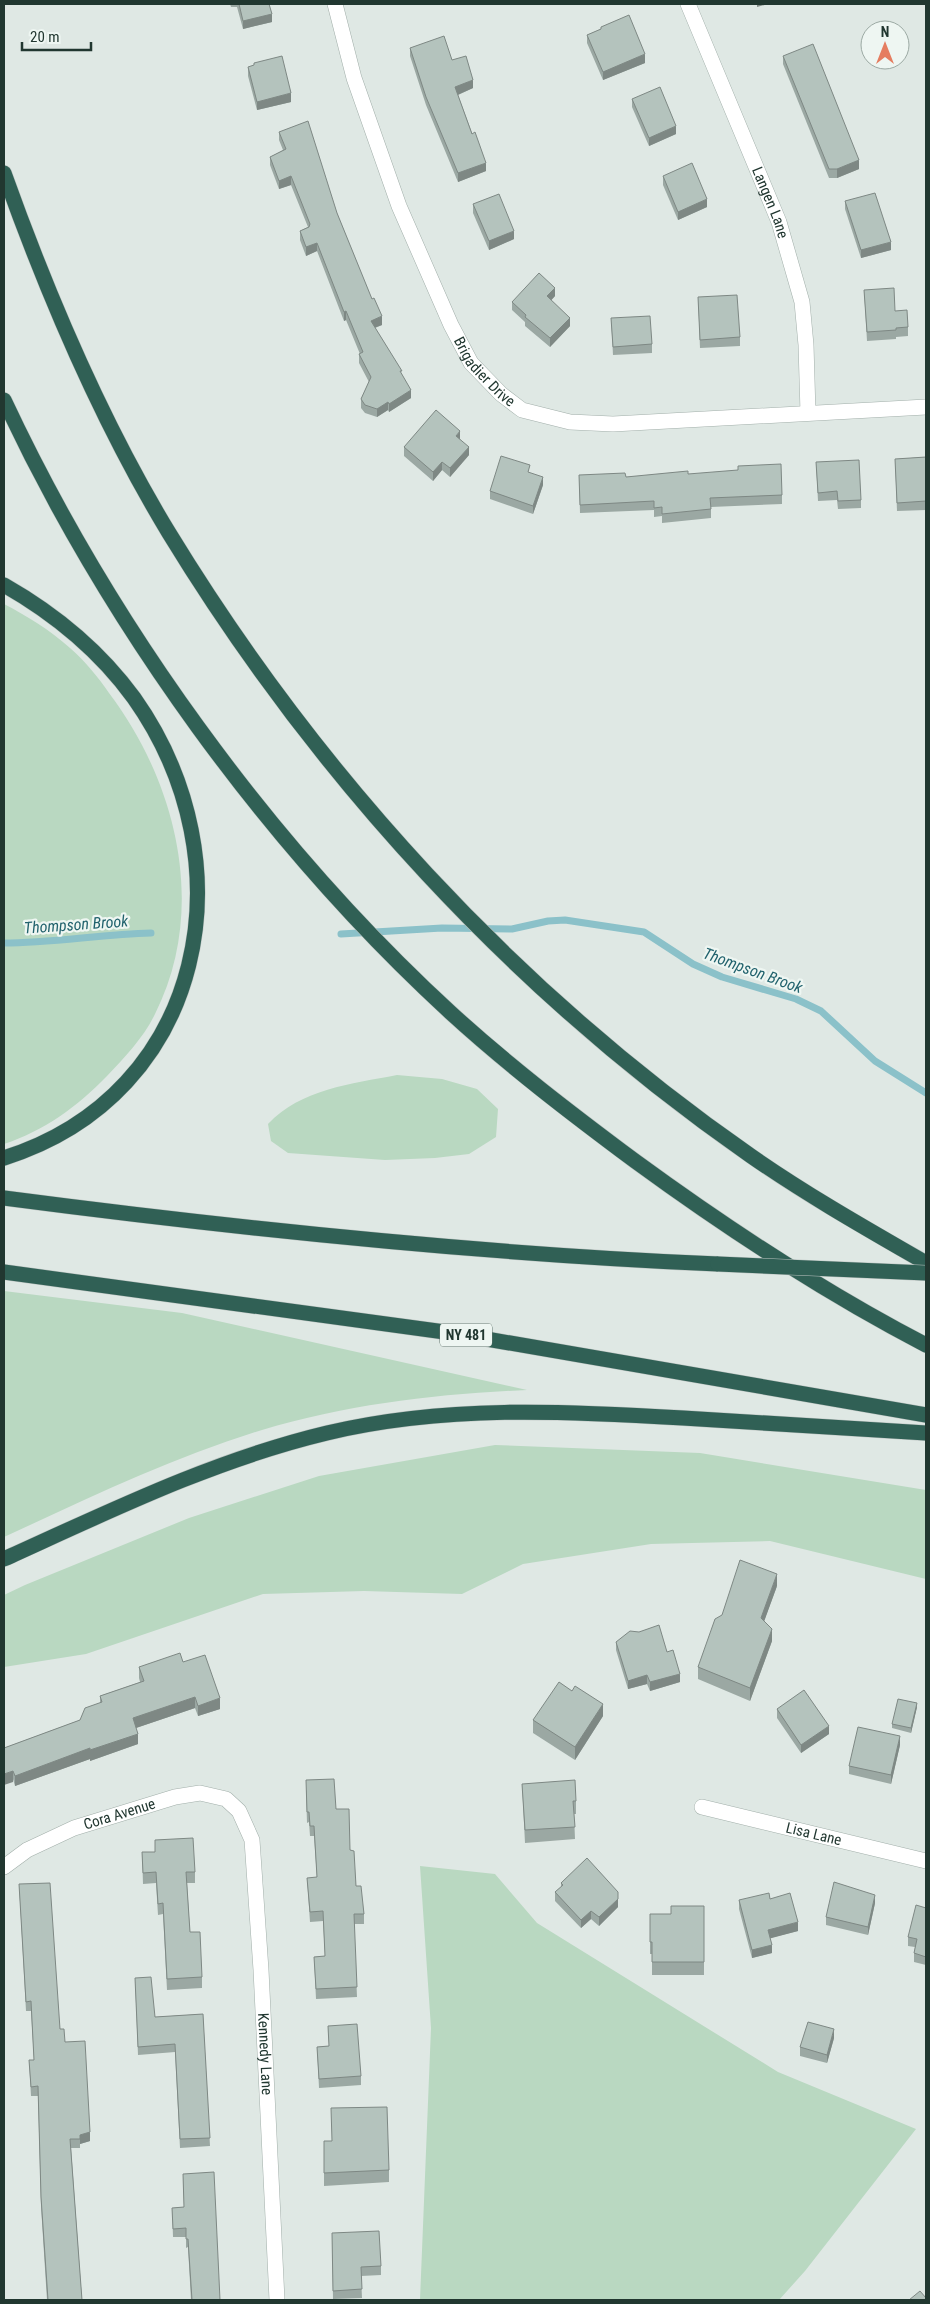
<svg xmlns="http://www.w3.org/2000/svg" width="930" height="2304" font-family="'Roboto Condensed',sans-serif">
	<style>
		.green { fill: #b9d8c1 }
		.lines { fill: none; stroke-linecap: round; stroke-linejoin: round }
		.stream { stroke: #8bc1c9; stroke-width: 7 }
		.minor-casing { stroke: #a2afaa; stroke-width: 16 }
		.motorway-casing { stroke: #bcc3c1; stroke-width: 16 }
		.minor { stroke: #fff; stroke-width: 15 }
		.motorway { stroke: #306055; stroke-width: 15 }
		.motorway-bridge-casing { stroke: #bcc3c1; stroke-width: 16; stroke-linecap: butt }
		.motorway-bridge { stroke: #306055; stroke-width: 15 }
		.wall { fill: #9ba8a3 }
		.shaded-wall { fill: #7e8884 }
		.building { fill: #b4c3bd; stroke: #7e8884 }
		.labels { text-anchor: middle; stroke-width: 4.5; stroke-linejoin: round; paint-order: stroke }
		.shield { fill: #eef6f2; stroke: #5e706a; stroke-width: 1 }
		.shield-label { font-size: 14px; font-weight: bold; fill: #213730 }
		.street-label { font-size: 15px; fill: #213730; stroke: #eef6f2 }
		.water-label { font-size: 16px; font-style: italic; fill: #21626d; stroke: #eef6f2 }
	</style>
	<rect width="100%" height="100%" fill="#dfe8e4"/>
	<!-- green -->
	<g class="green">
		<path d="M4,604C27,616 50,630 70,648C85,661 98,677 109,693C177,783 208,909 155,1014C144,1037 125,1057 107,1076C78,1106 44,1131 4,1144Z"/>
		<path d="M397,1075L442,1079L477,1089L498,1109L496,1137L469,1154L435,1158L385,1160L288,1153L271,1141L268,1124C301,1089 351,1084 397,1075Z"/>
		<path d="M4,1291L182,1313L527,1390C437,1394 349,1404 262,1430C173,1457 89,1498 4,1537Z"/>
		<polygon points="495,1445 700,1453 926,1490 926,1579 770,1541 651,1544 523,1564 462,1594 364,1591 263,1594 86,1654 4,1667 4,1595 25,1585 189,1518 319,1476"/>
		<polygon points="420,1866 495,1874 537,1923 778,2072 916,2129 805,2271 779,2300 420,2300 431,2028"/>
	</g>
	<g class="lines">
		<!-- stream -->
		<g class="stream">
			<polyline points="341,934 442,928 512,929 548,921 565,920 644,932 693,964 722,977 796,999 821,1011 875,1061 926,1093"/>
			<path d="M4,943C53,943 102,934 151,933"/>
		</g>
		<!-- minor casing -->
		<g class="minor-casing">
			<g id="minor">
				<path id="s1" d="M335,4L354,78L399,206L451,325L471,363L501,394L522,410L570,422L613,424L926,407"/>
				<path id="s2" d="M688,4L779,222L802,302L806,345L808,413"/>
				<path id="s3" d="M702,1807L926,1861"/>
				<path id="s4" d="M4,1867L27,1850L74,1828L175,1797L200,1793L226,1799L239,1811L252,1840L261,1970L277,2300"/>
			</g>
		</g>
		<!-- motorway casing -->
		<g class="motorway-casing">
			<g id="motorway">
				<path d="M4,173C48,296 101,421 169,533C318,777 515,992 751,1156C807,1195 867,1229 926,1263"/>
				<path d="M4,400C109,624 268,845 451,1013C509,1066 572,1114 635,1161C728,1229 824,1292 926,1345"/>
				<path d="M4,585C55,614 99,650 134,698C250,862 207,1094 4,1158"/>
				<path d="M4,1198C241,1229 479,1254 718,1264"/>
				<polyline points="4,1272 452,1333 926,1415"/>
				<path d="M4,1559C110,1511 214,1460 327,1433C444,1405 565,1411 683,1418C764,1423 845,1428 926,1433"/>
			</g>
		</g>
		<!-- minor -->
		<use href="#minor" class="minor"/>
		<!-- motorway -->
		<use href="#motorway" class="motorway"/>
		<!-- motorway-bridge casing -->
		<g class="motorway-bridge-casing">
			<polyline id="motorway-bridge" points="718,1264 926,1273"/>
		</g>
		<!-- motorway-bridge -->
		<use href="#motorway-bridge" class="motorway-bridge"/>
	</g>
	<!-- wall -->
	<g class="wall">
		<polygon points="230,4 269,4 272,22 243,29 237,7 231,7"/>
		<polygon points="601,27 645,63 603,80 587,43 587,35 601,29"/>
		<polygon points="410,48 452,60 473,88 458,95 486,171 458,182 426,105 410,56"/>
		<polygon points="783,56 859,169 837,178 829,178 783,64"/>
		<polygon points="248,67 291,102 257,110 248,76"/>
		<polygon points="632,99 676,134 649,146 632,107"/>
		<polygon points="279,132 337,213 382,325 375,328 402,375 411,398 389,412 388,410 377,417 365,413 361,408 361,399 369,382 359,363 359,354 360,354 346,320 344,321 317,251 306,256 300,240 300,231 308,227 291,185 279,189 270,165 270,157 283,150 279,140"/>
		<polygon points="663,176 707,207 678,220 663,185"/>
		<polygon points="845,201 891,250 861,258 845,209"/>
		<polygon points="473,204 514,239 489,250 473,213"/>
		<polygon points="864,290 895,311 908,327 908,336 896,337 896,339 867,341"/>
		<polygon points="555,296 551,300 570,326 550,347 525,326 525,322 512,310 512,302"/>
		<polygon points="698,297 740,337 740,346 700,348"/>
		<polygon points="611,318 652,344 652,353 613,355"/>
		<polygon points="460,439 469,455 450,477 442,470 433,481 404,456 404,447"/>
		<polygon points="926,457 926,510 897,511 895,459"/>
		<polygon points="816,462 861,500 861,508 838,509 837,500 818,501"/>
		<polygon points="530,473 543,485 533,514 490,499 490,491"/>
		<polygon points="688,474 782,495 782,504 711,507 711,518 662,523 662,516 654,517 654,510 580,513 579,475 626,477"/>
		<polygon points="777,1586 764,1621 772,1641 750,1701 698,1679 698,1667"/>
		<polygon points="616,1642 667,1652 680,1682 650,1691 647,1684 628,1689 616,1650"/>
		<polygon points="183,1662 220,1709 198,1716 195,1708 136,1728 138,1744 90,1761 90,1759 15,1786 4,1748 80,1720 100,1703 100,1696 140,1682 139,1678 139,1667"/>
		<polygon points="572,1691 603,1716 575,1760 533,1733 533,1720"/>
		<polygon points="917,1707 911,1733 892,1728 892,1724"/>
		<polygon points="777,1709 829,1734 801,1753 777,1718"/>
		<polygon points="900,1745 891,1784 849,1774 849,1766"/>
		<polygon points="522,1784 576,1801 576,1814 574,1814 575,1839 525,1843"/>
		<polygon points="306,1790 336,1809 350,1850 356,1886 364,1914 364,1924 354,1924 357,1997 316,1999 314,1957 325,1956 323,1921 310,1922 307,1878 317,1878 314,1836 310,1836 309,1822 307,1823"/>
		<polygon points="155,1840 195,1872 195,1883 187,1883 190,1932 202,1977 202,1988 167,1990 163,1914 158,1915 156,1883 143,1884 142,1852 155,1852"/>
		<polygon points="561,1883 618,1907 599,1926 591,1919 581,1928 555,1901 555,1892 561,1887"/>
		<polygon points="19,1884 60,2029 65,2042 90,2141 80,2144 80,2148 71,2148 82,2300 47,2300 41,2206 38,2096 31,2096 29,2060 34,2060 31,2011 26,2011"/>
		<polygon points="770,1899 798,1931 770,1938 772,1953 752,1958 739,1909 739,1900"/>
		<polygon points="875,1903 868,1935 826,1925 826,1917"/>
		<polygon points="704,1906 704,1975 652,1975 652,1954 650,1954 650,1914 671,1914"/>
		<polygon points="926,1908 926,1965 914,1962 914,1953 915,1947 908,1946 908,1937"/>
		<polygon points="135,1978 155,2017 203,2014 210,2146 180,2148 175,2052 138,2055"/>
		<polygon points="328,2026 361,2076 361,2085 319,2088 317,2047 329,2046"/>
		<polygon points="834,2038 827,2063 800,2056 800,2047"/>
		<polygon points="324,2141 332,2141 389,2170 389,2182 324,2186"/>
		<polygon points="183,2174 220,2300 191,2300 188,2247 186,2248 186,2237 173,2237 172,2208 184,2207"/>
		<polygon points="332,2233 381,2266 381,2275 361,2276 362,2298 333,2299"/>
	</g>
	<!-- shaded-wall -->
	<g class="shaded-wall">
		<polygon points="757,4 768,4 757,7"/>
		<polygon points="272,14 272,22 243,29 243,21"/>
		<polygon points="645,54 645,63 603,80 603,72"/>
		<polygon points="473,80 473,88 455,96 455,87"/>
		<polygon points="291,93 291,102 257,110 257,102"/>
		<polygon points="676,126 676,134 649,146 649,138"/>
		<polygon points="859,160 859,169 837,178 837,169"/>
		<polygon points="486,163 486,171 458,182 458,173"/>
		<polygon points="291,176 291,185 279,189 279,181"/>
		<polygon points="707,199 707,207 678,220 678,212"/>
		<polygon points="514,231 514,239 489,250 489,241"/>
		<polygon points="891,242 891,250 861,258 861,250"/>
		<polygon points="317,243 317,251 306,256 306,247"/>
		<polygon points="555,288 555,296 547,305 547,296"/>
		<polygon points="346,311 346,320 344,321 344,312"/>
		<polygon points="382,316 382,325 371,329 371,321"/>
		<polygon points="570,318 570,326 550,347 550,338"/>
		<polygon points="411,390 411,398 389,412 389,404"/>
		<polygon points="388,402 388,410 377,417 377,409"/>
		<polygon points="460,431 460,440 456,436"/>
		<polygon points="469,447 469,455 450,477 450,468"/>
		<polygon points="442,462 442,470 433,481 433,472"/>
		<polygon points="543,477 543,485 533,514 533,506"/>
		<polygon points="777,1574 777,1586 761,1630 761,1618"/>
		<polygon points="772,1629 772,1641 750,1701 750,1688"/>
		<polygon points="680,1674 680,1682 650,1691 650,1682"/>
		<polygon points="647,1675 647,1684 628,1689 628,1681"/>
		<polygon points="195,1697 195,1708 133,1729 133,1718"/>
		<polygon points="220,1698 220,1709 198,1716 198,1706"/>
		<polygon points="917,1703 917,1707 911,1733 911,1728"/>
		<polygon points="603,1704 603,1716 575,1760 575,1747"/>
		<polygon points="829,1726 829,1734 801,1753 801,1745"/>
		<polygon points="138,1734 138,1744 90,1761 90,1750"/>
		<polygon points="900,1736 900,1745 891,1784 891,1775"/>
		<polygon points="90,1748 90,1759 15,1786 15,1776"/>
		<polygon points="13,1771 13,1782 4,1785 4,1774"/>
		<polygon points="875,1895 875,1903 868,1935 868,1927"/>
		<polygon points="618,1899 618,1907 599,1926 599,1917"/>
		<polygon points="591,1911 591,1919 581,1928 581,1920"/>
		<polygon points="798,1922 798,1931 768,1939 768,1930"/>
		<polygon points="772,1945 772,1953 752,1958 752,1950"/>
		<polygon points="834,2029 834,2038 827,2063 827,2055"/>
		<polygon points="90,2132 90,2141 80,2144 80,2135"/>
	</g>
	<!-- building -->
	<g class="building">
		<polygon points="239,4 269,4 272,14 243,21"/>
		<polygon points="629,15 645,54 603,72 587,35 601,29 601,27"/>
		<polygon points="444,36 452,60 466,56 473,80 455,87 472,134 475,132 486,163 458,173 426,97 410,48"/>
		<polygon points="813,44 859,160 837,169 829,169 783,56"/>
		<polygon points="282,56 291,93 257,102 248,67 254,65 254,63"/>
		<polygon points="660,87 676,126 649,138 632,99"/>
		<polygon points="308,121 337,213 372,299 374,298 382,316 371,321 402,371 400,371 411,390 389,404 388,402 377,409 365,405 361,399 371,377 359,354 363,352 346,311 344,312 317,243 306,247 300,231 309,227 310,224 291,176 279,181 270,157 286,149 279,132"/>
		<polygon points="692,163 707,199 678,212 663,176"/>
		<polygon points="875,193 891,242 861,250 845,201"/>
		<polygon points="499,194 514,231 489,241 473,204"/>
		<polygon points="539,273 555,288 547,296 570,318 550,338 525,317 526,315 512,302"/>
		<polygon points="894,288 895,311 907,310 908,327 896,328 896,330 867,332 864,290"/>
		<polygon points="737,295 740,337 700,340 698,297"/>
		<polygon points="650,316 652,344 613,347 611,318"/>
		<polygon points="436,410 460,431 456,436 469,447 450,468 442,462 433,472 404,447"/>
		<polygon points="501,456 530,465 528,472 543,477 533,506 490,491"/>
		<polygon points="926,457 926,501 897,503 895,459"/>
		<polygon points="859,460 861,500 838,501 837,491 818,493 816,462"/>
		<polygon points="781,464 782,495 710,498 711,509 662,514 662,507 654,508 654,501 580,505 579,475 625,473 626,477 688,471 688,474 738,470 738,466"/>
		<polygon points="740,1560 777,1574 761,1618 772,1629 750,1688 698,1667 715,1619 722,1615"/>
		<polygon points="659,1625 667,1652 673,1650 680,1674 650,1682 647,1675 628,1681 616,1642 630,1631 639,1632"/>
		<polygon points="180,1653 183,1662 205,1655 220,1698 198,1706 195,1697 133,1718 138,1734 90,1750 90,1748 15,1776 13,1771 4,1774 4,1748 80,1720 85,1708 102,1702 100,1696 144,1681 139,1667"/>
		<polygon points="559,1682 572,1691 575,1686 603,1704 575,1747 533,1720"/>
		<polygon points="804,1690 829,1726 801,1745 777,1709"/>
		<polygon points="898,1699 917,1703 911,1728 892,1724"/>
		<polygon points="858,1727 900,1736 891,1775 849,1766"/>
		<polygon points="334,1779 336,1809 349,1809 350,1850 354,1851 356,1886 361,1886 364,1914 354,1914 357,1987 316,1989 314,1957 325,1956 323,1911 310,1912 307,1878 317,1877 314,1826 310,1826 309,1812 307,1812 306,1780"/>
		<polygon points="575,1780 576,1801 573,1801 575,1827 525,1830 522,1784"/>
		<polygon points="193,1838 195,1872 186,1872 190,1932 200,1932 202,1977 167,1979 163,1903 158,1904 156,1872 143,1873 142,1852 155,1852 155,1840"/>
		<polygon points="587,1858 618,1892 618,1899 599,1917 591,1911 581,1920 555,1892 563,1885 561,1883"/>
		<polygon points="834,1882 875,1895 868,1927 826,1917"/>
		<polygon points="50,1883 60,2029 64,2029 65,2042 85,2041 90,2132 80,2135 80,2139 70,2139 82,2300 48,2300 41,2197 38,2086 31,2087 29,2060 34,2060 31,2001 26,2002 19,1884"/>
		<polygon points="769,1893 770,1899 790,1893 798,1922 768,1930 772,1945 752,1950 739,1900"/>
		<polygon points="916,1905 926,1908 926,1957 914,1953 917,1939 908,1937"/>
		<polygon points="671,1906 704,1906 704,1962 652,1962 652,1942 650,1942 650,1914 671,1914"/>
		<polygon points="151,1977 155,2017 203,2014 210,2138 180,2139 175,2044 138,2047 135,1978"/>
		<polygon points="808,2022 834,2029 827,2055 800,2047"/>
		<polygon points="357,2024 361,2076 319,2079 317,2047 329,2046 328,2026"/>
		<polygon points="387,2107 389,2170 324,2173 324,2141 332,2141 331,2108"/>
		<polygon points="214,2172 220,2300 192,2300 188,2239 186,2239 186,2228 173,2229 172,2208 184,2207 183,2174"/>
		<polygon points="379,2231 381,2266 361,2267 362,2289 333,2291 332,2233"/>
		<polygon points="920,2291 926,2298 926,2300 909,2300"/>
	</g>
	<g class="labels">
		<!-- shield labels -->
		<rect class="shield" x="440" y="1323.5" width="52" height="23" rx="4"/>
		<g class="shield-label">
			<text x="466" y="1340">NY 481</text>
		</g>
		<!-- street labels -->
		<g class="street-label">
			<text dy="5" stroke="none"><textPath href="#s2" startOffset="215">Langen Lane</textPath></text>
			<text dy="5" stroke="none"><textPath href="#s1" startOffset="400">Brigadier Drive</textPath></text>
			<text dy="5" stroke="none"><textPath href="#s4" startOffset="128">Cora Avenue</textPath></text>
			<text dy="5" stroke="none"><textPath href="#s3" startOffset="115">Lisa Lane</textPath></text>
			<text dy="5" stroke="none"><textPath href="#s4" startOffset="502">Kennedy Lane</textPath></text>
		</g>
		<!-- water labels -->
		<g class="water-label">
			<text transform="translate(76 924) rotate(-4)" y="6">Thompson Brook</text>
			<text transform="translate(753 970) rotate(20)" y="6">Thompson Brook</text>
		</g>
	</g>
	<!-- border -->
	<rect width="930" height="2304" fill="none" stroke="#213730" stroke-width="10"/>
	<!-- north arrow -->
	<g transform="translate(885 45)"><circle r="24" fill="#eef6f2" stroke="#9caaa4"/>
	<path d="M0-4L9 19L0 12L-9 19Z" fill="#e57d60"/>
	<text y="-8" font-size="14" font-weight="bold" text-anchor="middle" fill="#213730">N</text>
	</g>
	<!-- scale -->
	<path d="M22 42v8h69v-8" fill="none" stroke="#213730" stroke-width="2.5"/>
	<text x="30" y="42" font-size="15" fill="#213730" stroke="#eef6f2" stroke-width="4" paint-order="stroke">20 m</text>
</svg>
